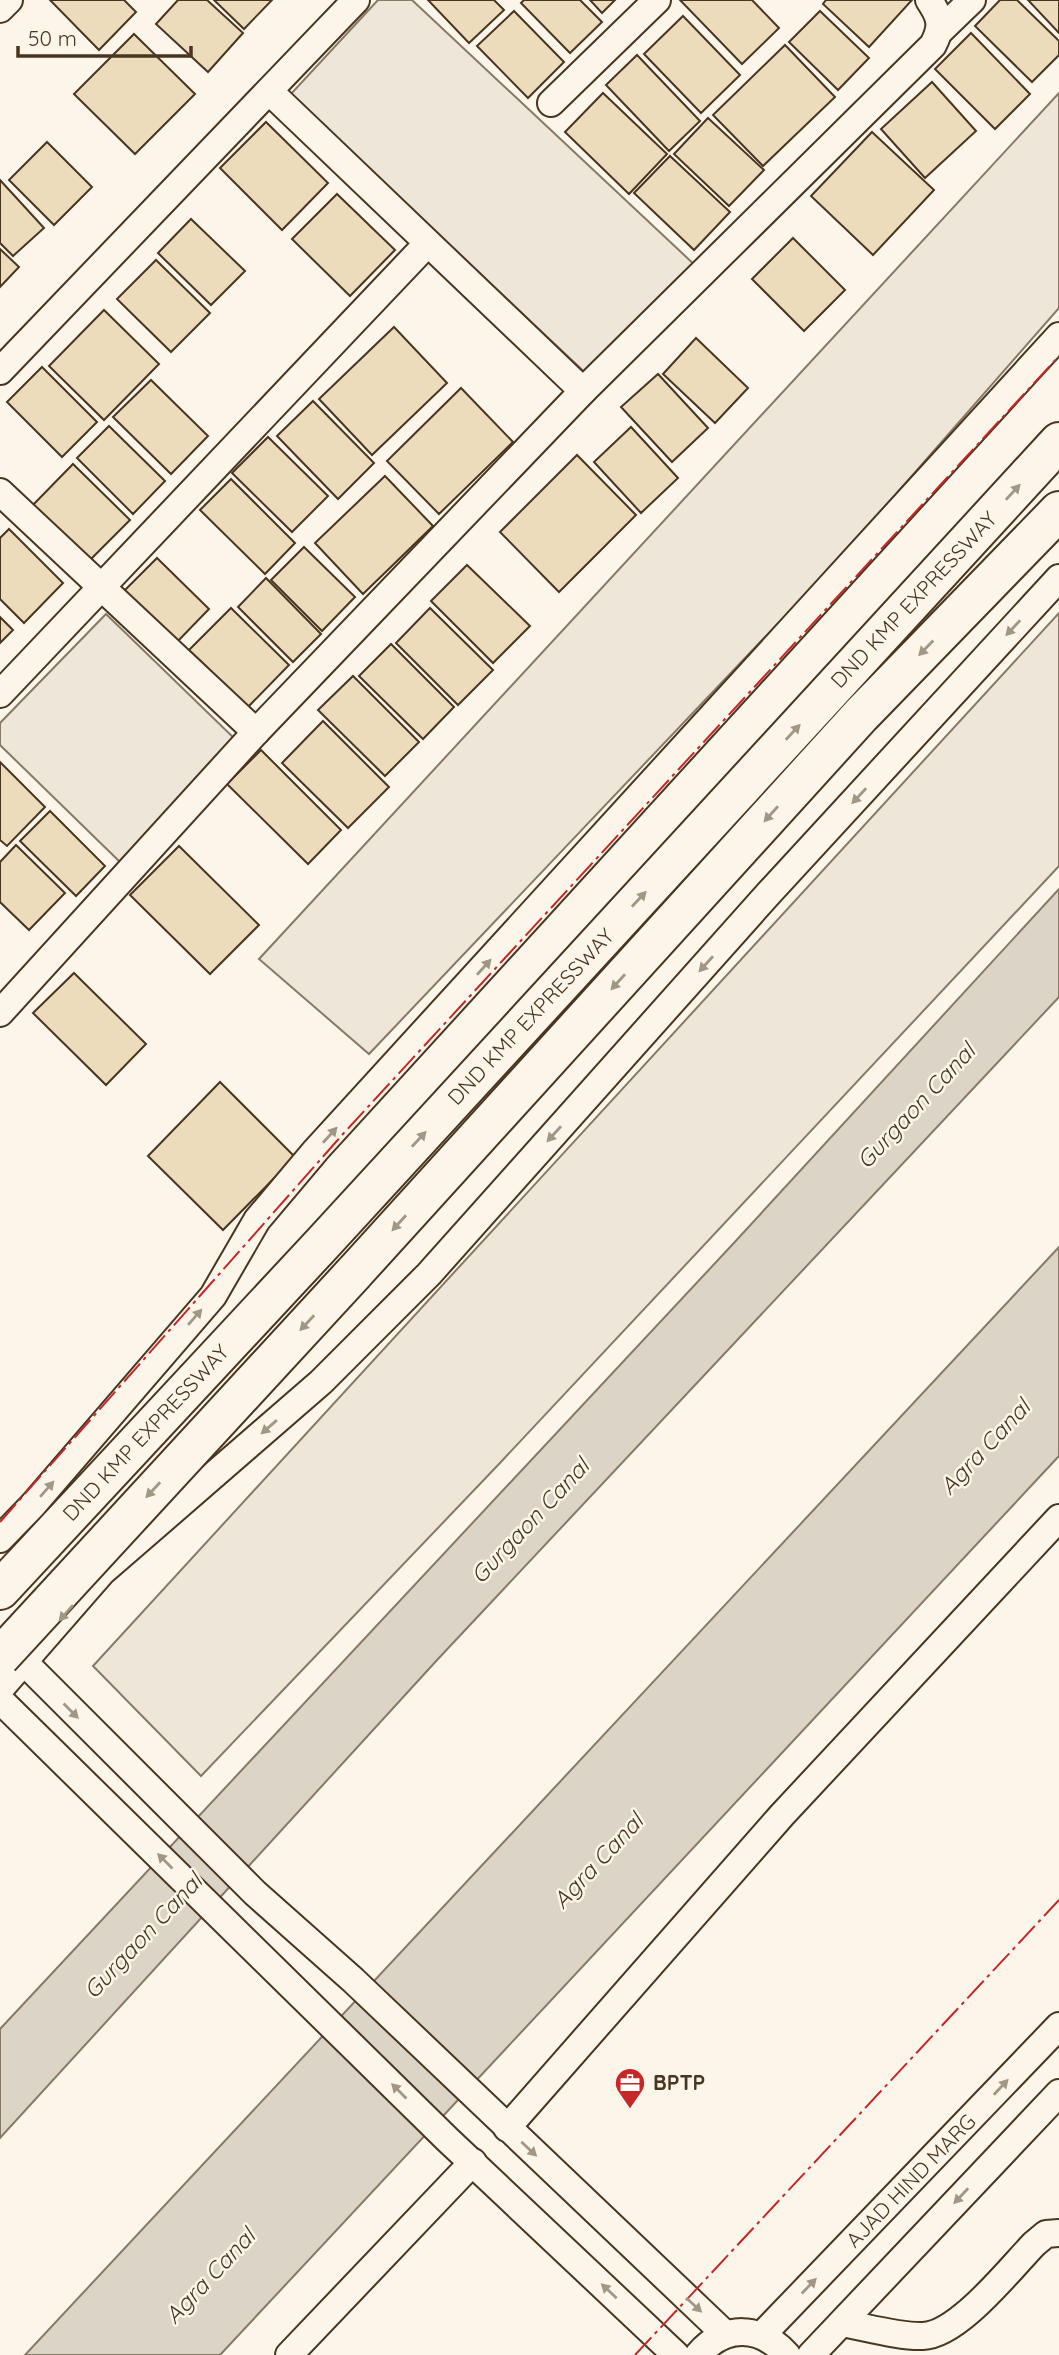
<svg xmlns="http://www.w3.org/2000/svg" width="1059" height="2355" font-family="Quicksand,sans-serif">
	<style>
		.green { fill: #ede6d9; stroke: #887966; stroke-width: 2 }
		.water { fill: #dcd4c6; stroke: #887966; stroke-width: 2 }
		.building { fill: #ecdcbc; stroke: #4a3520; stroke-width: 2 }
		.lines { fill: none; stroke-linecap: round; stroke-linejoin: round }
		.minor-casing { stroke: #4a3520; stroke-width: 30 }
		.highway-casing { stroke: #4a3520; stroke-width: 42 }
		.minor { stroke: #fbf6e9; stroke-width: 26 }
		.highway { stroke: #fbf6e9; stroke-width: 38 }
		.highway-bridge-casing { stroke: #4a3520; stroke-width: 42; stroke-linecap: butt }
		.highway-bridge { stroke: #fbf6e9; stroke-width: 38 }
		.power { stroke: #c62828; stroke-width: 2; stroke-dasharray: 24 5 3.5 5; stroke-linecap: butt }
		.oneway { fill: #a29684 }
		.labels { text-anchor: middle; stroke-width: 5; stroke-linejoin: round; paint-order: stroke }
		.street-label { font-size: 21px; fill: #4a3520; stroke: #fbf6e9 }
		.poi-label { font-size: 21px; font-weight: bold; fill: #4a3520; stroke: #fbf6e9; text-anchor: start }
		.water-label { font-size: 23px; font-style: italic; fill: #4a3520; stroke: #fbf6e9 }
	</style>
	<rect width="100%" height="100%" fill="#fbf6e9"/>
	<!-- green -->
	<g class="green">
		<polygon points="378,0 412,0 698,268 593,380 290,95"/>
		<polygon points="1059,93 1059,308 839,559 369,1054 259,959"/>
		<polygon points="1059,613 1059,866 499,1464 201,1776 93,1666"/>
		<polygon points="106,614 237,741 120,862 0,745 0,723"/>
	</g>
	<!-- water -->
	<g class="water">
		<polygon points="1059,889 1059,997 438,1659 0,2138 0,2029 732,1245"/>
		<polygon points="1059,1247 1059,1456 220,2355 25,2355"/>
	</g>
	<!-- building -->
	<g class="building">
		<polygon points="50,0 124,0 136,12 99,50"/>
		<polygon points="178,0 207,0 243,33 208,72 156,24"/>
		<polygon points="214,0 272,0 244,29"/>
		<polygon points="428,0 494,0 504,10 469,43"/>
		<polygon points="524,0 580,0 602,22 570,53 521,3"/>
		<polygon points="590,0 615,0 602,13"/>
		<polygon points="680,0 752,0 779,28 742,64"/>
		<polygon points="826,0 912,0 869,47 823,4"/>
		<polygon points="1000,0 1017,0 1059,41 1059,55 1032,82 975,26"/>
		<polygon points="1028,0 1059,0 1059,33"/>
		<polygon points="514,11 564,62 528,98 477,46"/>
		<polygon points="820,11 869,58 838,90 789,42"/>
		<polygon points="683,16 740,75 701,113 644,54"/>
		<polygon points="971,33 1030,94 995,129 935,69"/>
		<polygon points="134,34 195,94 135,154 74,94"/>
		<polygon points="785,45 835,97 763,166 713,115"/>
		<polygon points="637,55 700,121 669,151 606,85"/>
		<polygon points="932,82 976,131 925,178 881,129"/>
		<polygon points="603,93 667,154 629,194 565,132"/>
		<polygon points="708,118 764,170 729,206 674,154"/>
		<polygon points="266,122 328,183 282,230 220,168"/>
		<polygon points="872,132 934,190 873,255 811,196"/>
		<polygon points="47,142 92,187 54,225 9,180"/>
		<polygon points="670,156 730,212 694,250 634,193"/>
		<polygon points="0,180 44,228 13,256 0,243"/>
		<polygon points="337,194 395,250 350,296 292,239"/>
		<polygon points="191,219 245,271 211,305 158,253"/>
		<polygon points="793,238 845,290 804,331 752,279"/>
		<polygon points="0,249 19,267 0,287"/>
		<polygon points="156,260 210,313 171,352 117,299"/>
		<polygon points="104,310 159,364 104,420 49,366"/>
		<polygon points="394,327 447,383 372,455 319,399"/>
		<polygon points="696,338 748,388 715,423 663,374"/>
		<polygon points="42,367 97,422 62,457 7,402"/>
		<polygon points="658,374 708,428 672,462 621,407"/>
		<polygon points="151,380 208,436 171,474 113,417"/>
		<polygon points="461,388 513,442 439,514 387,461"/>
		<polygon points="313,401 374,463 338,499 277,436"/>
		<polygon points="109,426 165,481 133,514 77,458"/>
		<polygon points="631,427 678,478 641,513 594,462"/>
		<polygon points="268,437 328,496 292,532 232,473"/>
		<polygon points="577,455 636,515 559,592 500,532"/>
		<polygon points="73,464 130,520 85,565 29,509"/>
		<polygon points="385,476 433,526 363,594 315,543"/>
		<polygon points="231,479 295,543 265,574 200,510"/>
		<polygon points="9,529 63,583 24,623 0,599 0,538"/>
		<polygon points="304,547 355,597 322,631 271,580"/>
		<polygon points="157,558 209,609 176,643 124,591"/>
		<polygon points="467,565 530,626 493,663 431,601"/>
		<polygon points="266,578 321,634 293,662 238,607"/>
		<polygon points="231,608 289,665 248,707 189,650"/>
		<polygon points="430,608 493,670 458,705 396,643"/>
		<polygon points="0,617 13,630 0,643"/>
		<polygon points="391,644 454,707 423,739 359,676"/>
		<polygon points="353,676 419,742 385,776 318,710"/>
		<polygon points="323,721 389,787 348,828 282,763"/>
		<polygon points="261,750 341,830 308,864 227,784"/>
		<polygon points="0,762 45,807 7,846 0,840"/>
		<polygon points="50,811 105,866 76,896 20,841"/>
		<polygon points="16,845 65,893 29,930 0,902 0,862"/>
		<polygon points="179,846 259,925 210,974 130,895"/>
		<polygon points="74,973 146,1044 106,1085 33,1013"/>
		<polygon points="220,1082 295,1157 223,1230 148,1156"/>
	</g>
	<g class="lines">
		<!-- minor casing -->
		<g class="minor-casing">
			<g id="minor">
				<polyline points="0,9 9,0"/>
				<polyline points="941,30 972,0"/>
				<polyline points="269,91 583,391"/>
				<polyline points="551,103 657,0"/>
				<polyline points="0,371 356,0"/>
				<polyline points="0,492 256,732"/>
				<polyline points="0,694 427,244"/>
				<path d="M0,1013L256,732L583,391L933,45C943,26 941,18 929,0"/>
				<polyline points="0,1539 32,1506 213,1296 257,1220 316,1150 1059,336"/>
				<polyline points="24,1662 255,1893 353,1980 725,2334"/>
				<polyline points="0,1689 102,1572 321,1382 429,1274 769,893 1059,578"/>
				<polyline points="0,1700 447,2139 676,2355"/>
				<polyline points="507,2128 782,1815 1059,1518"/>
				<path d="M842,2323C865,2327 900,2337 923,2336C958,2335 1009,2270 1034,2244L1046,2234L1059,2233"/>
				<polyline points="762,2335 1059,2026"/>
				<polyline points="289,2355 473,2162"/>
				<path d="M698,2355C725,2324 760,2325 787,2355"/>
				<polyline points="811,2355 1059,2093"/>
			</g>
		</g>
		<!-- highway casing -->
		<g class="highway-casing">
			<g id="highway">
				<polyline points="354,1273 861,715 1059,511"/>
				<polyline points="0,1590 323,1243 1059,442"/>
			</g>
		</g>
		<!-- minor -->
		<use href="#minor" class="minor"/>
		<!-- highway -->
		<use href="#highway" class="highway"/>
		<!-- highway-bridge casing -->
		<g class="highway-bridge-casing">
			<polyline id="highway-bridge" points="0,1657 354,1273"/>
		</g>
		<!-- highway-bridge -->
		<use href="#highway-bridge" class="highway-bridge"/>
		<!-- power -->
		<g class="power">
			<polyline points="0,1522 343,1134 1059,356"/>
			<polyline points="635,2355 1059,1900"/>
		</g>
	</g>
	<!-- one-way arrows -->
	<defs><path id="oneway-solid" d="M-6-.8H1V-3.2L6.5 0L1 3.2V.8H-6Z" transform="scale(1.75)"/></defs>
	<g class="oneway">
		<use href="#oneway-solid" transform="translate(1013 492) rotate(-47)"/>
		<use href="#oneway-solid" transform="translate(1013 628) rotate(133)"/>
		<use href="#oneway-solid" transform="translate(926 648) rotate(134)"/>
		<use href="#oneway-solid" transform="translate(793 732) rotate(-47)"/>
		<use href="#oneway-solid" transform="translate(859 796) rotate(133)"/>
		<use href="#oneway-solid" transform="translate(771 814) rotate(132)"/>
		<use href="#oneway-solid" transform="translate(639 899) rotate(-47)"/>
		<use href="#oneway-solid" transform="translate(706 964) rotate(132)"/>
		<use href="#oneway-solid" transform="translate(484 967) rotate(-48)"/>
		<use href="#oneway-solid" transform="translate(618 982) rotate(132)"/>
		<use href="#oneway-solid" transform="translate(554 1134) rotate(132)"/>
		<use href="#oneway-solid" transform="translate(330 1135) rotate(-48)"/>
		<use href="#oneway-solid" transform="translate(419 1139) rotate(-47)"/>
		<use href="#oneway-solid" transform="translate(399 1223) rotate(132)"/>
		<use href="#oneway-solid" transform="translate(195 1317) rotate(-49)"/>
		<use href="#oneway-solid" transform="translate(307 1323) rotate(133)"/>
		<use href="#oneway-solid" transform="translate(269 1427) rotate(139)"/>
		<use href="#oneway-solid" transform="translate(47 1489) rotate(-49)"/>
		<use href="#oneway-solid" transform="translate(153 1490) rotate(133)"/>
		<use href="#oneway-solid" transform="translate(66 1613) rotate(131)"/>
		<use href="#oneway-solid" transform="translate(71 1711) rotate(45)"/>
		<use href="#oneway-solid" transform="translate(165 1861) rotate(-135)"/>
		<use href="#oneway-solid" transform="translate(1001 2087) rotate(-47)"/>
		<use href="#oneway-solid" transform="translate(399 2091) rotate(-135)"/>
		<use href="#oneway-solid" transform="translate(529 2149) rotate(43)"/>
		<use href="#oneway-solid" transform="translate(961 2196) rotate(133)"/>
		<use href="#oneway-solid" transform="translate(809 2286) rotate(-46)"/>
		<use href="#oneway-solid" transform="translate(609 2291) rotate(-137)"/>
		<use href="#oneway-solid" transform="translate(694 2305) rotate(43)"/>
	</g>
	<!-- icons -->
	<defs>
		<g id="office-pin" transform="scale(1.575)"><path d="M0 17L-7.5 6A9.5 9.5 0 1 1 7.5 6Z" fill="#c62828" stroke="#fbf6e9"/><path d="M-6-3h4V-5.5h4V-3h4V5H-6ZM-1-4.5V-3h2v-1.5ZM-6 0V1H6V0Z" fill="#fff"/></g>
	</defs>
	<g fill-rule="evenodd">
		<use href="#office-pin" x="630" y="2083"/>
	</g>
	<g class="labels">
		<!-- street labels -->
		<g class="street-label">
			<text transform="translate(914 600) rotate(-47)" y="7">DND KMP EXPRESSWAY</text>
			<text transform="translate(531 1017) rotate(-47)" y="7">DND KMP EXPRESSWAY</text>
			<text transform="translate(146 1433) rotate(-47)" y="7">DND KMP EXPRESSWAY</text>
			<text transform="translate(911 2181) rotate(-46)" y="7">AJAD HIND MARG</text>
		</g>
		<!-- poi labels -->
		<g class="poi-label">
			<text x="653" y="2090">BPTP</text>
		</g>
		<!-- water labels -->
		<g class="water-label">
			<text transform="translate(916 1106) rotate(-47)" y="8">Gurgaon Canal</text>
			<text transform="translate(985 1447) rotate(-47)" y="8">Agra Canal</text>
			<text transform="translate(530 1521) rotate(-47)" y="8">Gurgaon Canal</text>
			<text transform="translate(598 1861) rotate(-47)" y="8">Agra Canal</text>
			<text transform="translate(143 1936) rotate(-47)" y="8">Gurgaon Canal</text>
			<text transform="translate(210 2276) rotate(-47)" y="8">Agra Canal</text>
		</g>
	</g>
	<!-- scale -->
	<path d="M18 46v10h173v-10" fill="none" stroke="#4a3520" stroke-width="3.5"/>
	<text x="28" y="46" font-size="21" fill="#4a3520" stroke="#fbf6e9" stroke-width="5" paint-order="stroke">50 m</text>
</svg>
